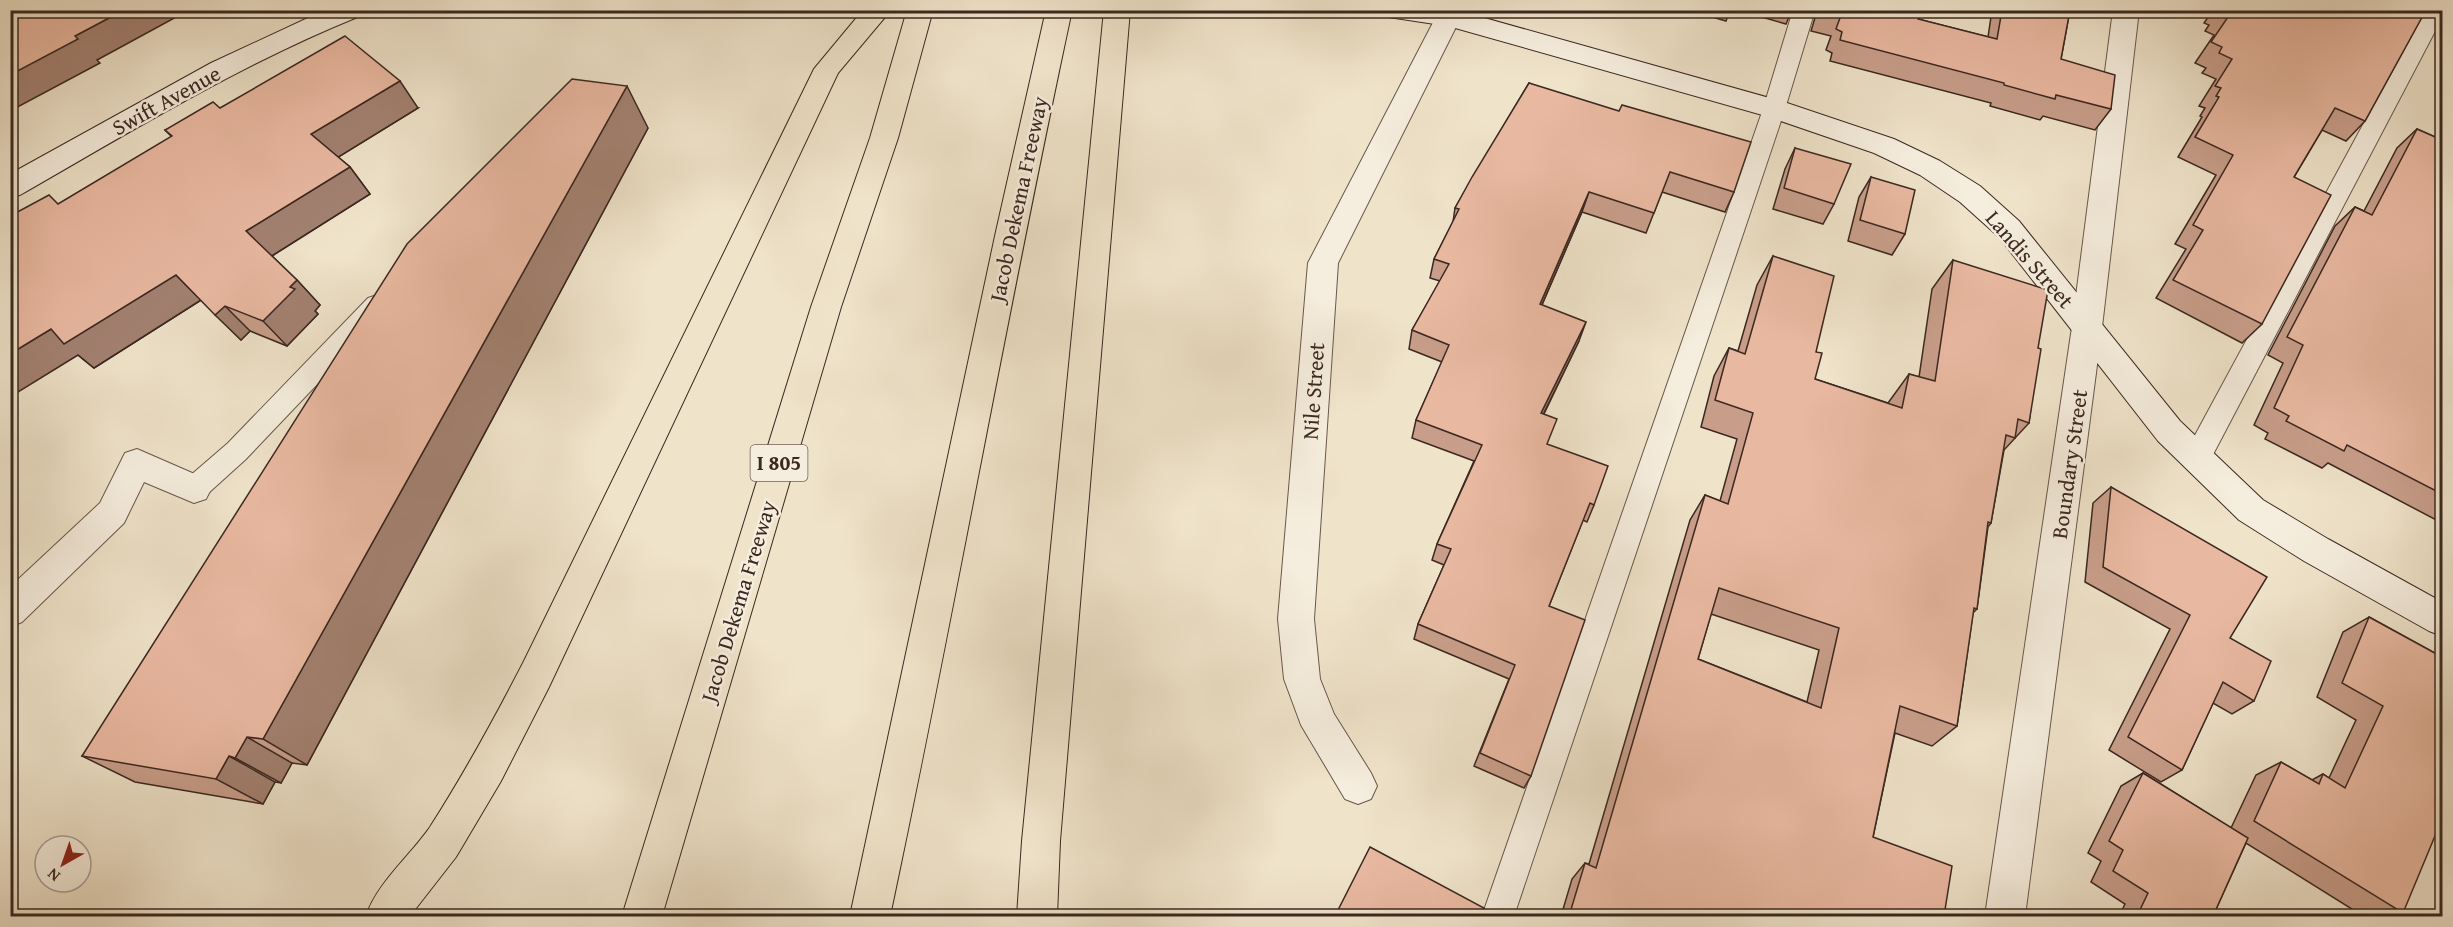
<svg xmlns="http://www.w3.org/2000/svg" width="2453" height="927" font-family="'Gentium Book Plus',serif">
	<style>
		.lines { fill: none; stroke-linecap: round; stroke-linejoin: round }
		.service-casing { stroke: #68574b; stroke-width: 2 }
		.minor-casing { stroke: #68574b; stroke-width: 2 }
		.tertiary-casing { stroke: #68574b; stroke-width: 2 }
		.secondary-casing { stroke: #3b2821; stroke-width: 2 }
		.motorway-casing { stroke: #3b2821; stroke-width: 2 }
		.service { fill: #f5eddd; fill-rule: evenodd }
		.minor { fill: #f5eddd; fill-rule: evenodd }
		.tertiary { fill: #f5eddd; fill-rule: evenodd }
		.secondary { fill: #f5eddd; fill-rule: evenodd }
		.motorway { fill: #efe3ca; fill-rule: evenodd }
		.wall { fill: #c89e8a; stroke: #3b2821; stroke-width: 1.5; fill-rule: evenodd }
		.shaded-wall { fill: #a38171; stroke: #3b2821; stroke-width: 1.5 }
		.building { fill: #e9b8a1; stroke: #3b2821; stroke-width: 1.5; fill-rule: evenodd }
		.labels { text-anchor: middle; stroke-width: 5; stroke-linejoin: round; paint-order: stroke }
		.shield { fill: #f5eddd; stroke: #736359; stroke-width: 1.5 }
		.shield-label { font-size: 21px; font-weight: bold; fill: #3b2821 }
		.street-label { font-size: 22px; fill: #3b2821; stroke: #f5eddd }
	</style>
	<rect width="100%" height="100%" fill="#efe3ca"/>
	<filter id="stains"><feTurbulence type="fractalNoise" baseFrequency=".00333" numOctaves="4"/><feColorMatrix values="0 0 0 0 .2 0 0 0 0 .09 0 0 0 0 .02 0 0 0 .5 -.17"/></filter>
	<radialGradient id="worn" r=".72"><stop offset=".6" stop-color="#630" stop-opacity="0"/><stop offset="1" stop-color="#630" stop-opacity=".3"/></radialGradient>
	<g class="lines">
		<!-- service casing -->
		<g class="service-casing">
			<g id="service">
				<polygon points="1793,10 1815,10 1785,109 1514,916 1482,916 1763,109"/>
				<polygon points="2425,10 2442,10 2442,18 2207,466 2197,469 2187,466 2184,458 2187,450"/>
				<polygon points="377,295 386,298 390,305 386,312 246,459 204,497 194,501 184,497 180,489 184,481 228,443 368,298"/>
			</g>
		</g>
		<!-- minor casing -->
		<g class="minor-casing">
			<g id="minor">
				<polygon points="1439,11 1457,11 1461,17 1338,263 1314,619 1320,679 1334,714 1371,773 1377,786 1371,799 1358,804 1345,799 1301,725 1284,679 1278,619 1308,263"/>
				<polygon points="2087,315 2098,318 2102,327 2025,916 1985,916 2072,327 2076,318"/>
				<polygon points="137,449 206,479 211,489 206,499 194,503 144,482 124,523 22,622 10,627 10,587 100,503 125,453"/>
			</g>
		</g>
		<!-- tertiary casing -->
		<g class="tertiary-casing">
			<polygon id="tertiary" points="2113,10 2139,10 2102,327 2098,336 2087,339 2076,336 2072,327"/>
		</g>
		<!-- secondary casing -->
		<g class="secondary-casing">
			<g id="secondary">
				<path d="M325,10H364L360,16C241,64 132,131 20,195L10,197V174L211,63Z"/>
				<polygon points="1378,10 1456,10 1784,102 1894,139 1940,161 1980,186 2019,221 2180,421 2263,500 2328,539 2442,602 2442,636 2429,631 2304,561 2239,520 2158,441 1999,237 1960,202 1920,175 1874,153 1766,116 1448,26 1382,16"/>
			</g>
		</g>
		<!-- motorway casing -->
		<g class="motorway-casing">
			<g id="motorway">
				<path d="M863,10H891L838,73L549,687L501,781L456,857L410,916H366C377,883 410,856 430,827C464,774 494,719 523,663L814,69Z"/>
				<polygon points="907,10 933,10 898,138 841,307 662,916 622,916 811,307 870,138"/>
				<path d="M1046,10H1072C1007,312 954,615 890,916H850L995,236Z"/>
				<polygon points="1104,10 1130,10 1060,841 1057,916 1017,916 1022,841"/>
			</g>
		</g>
		<!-- service -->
		<use href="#service" class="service"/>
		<!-- minor -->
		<use href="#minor" class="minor"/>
		<!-- tertiary -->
		<use href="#tertiary" class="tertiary"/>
		<!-- secondary -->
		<use href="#secondary" class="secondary"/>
		<!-- motorway -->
		<use href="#motorway" class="motorway"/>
	</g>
	<!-- wall -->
	<g class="wall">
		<polygon points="1633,10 1647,10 1645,14"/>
		<polygon points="1688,10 1730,10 1726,21"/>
		<polygon points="1737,10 1792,10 1786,24"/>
		<polygon points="1920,10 1918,19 1988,37 1992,10 2070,10 2061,59 2111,109 2095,130 2043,116 2040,120 1990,106 1991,103 1830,61 1832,53 1826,50 1831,36 1811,31 1817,11"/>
		<polygon points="2213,10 2428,10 2423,15 2365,121 2346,141 2322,130 2294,177 2262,324 2242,343 2156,298 2186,249 2175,244 2216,175 2178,157 2202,117 2200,116 2205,108 2199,106 2216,79 2202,73 2206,68 2195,63 2214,35 2205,31 2209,25 2204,23"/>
		<polygon points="1529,83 1734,192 1725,212 1662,192 1646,233 1582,212 1542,305 1579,341 1544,414 1547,444 1594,505 1587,522 1583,520 1549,606 1531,776 1524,788 1474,766 1509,679 1414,639 1418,624 1444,565 1432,560 1437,544 1474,461 1412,438 1416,420 1442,362 1409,349 1412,330 1440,281 1430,278 1434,259 1453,222 1455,208"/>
		<polygon points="220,108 418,108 338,157 350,167 370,194 272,256 297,280 320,305 315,311 318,314 287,346 250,331 241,340 201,300 94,368 78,355 59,204 172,137 165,130"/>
		<polygon points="648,128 307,765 292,763 281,783 275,782 263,804 135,782 82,756"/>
		<polygon points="2417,129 2442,140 2442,523 2328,463 2322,468 2265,439 2268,433 2254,425 2283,363 2268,355 2335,226 2355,207 2364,211 2397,148"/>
		<polygon points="1795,148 1834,204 1823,224 1773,209 1785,169"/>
		<polygon points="1871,177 1905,234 1892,255 1848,241 1859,197"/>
		<path d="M1773,256L1816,352L1815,379L1888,403L1909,374L1919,377L1932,289L1953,260L2038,348L2029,423L2004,450L1991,523L1988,527L1977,609L1973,613L1957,726L1932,746L1895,733L1873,837L1944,916H1561L1572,879L1585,863L1589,864L1690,520L1705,495L1720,501L1737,439L1701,427L1714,376L1729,348L1738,351L1757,285ZM1711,614L1819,650L1807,702L1698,659Z"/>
		<polygon points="2111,487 2230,638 2254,701 2232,714 2213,703 2182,770 2161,782 2109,750 2170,629 2085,582 2093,503"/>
		<polygon points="2369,617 2442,657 2403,913 2391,916 2363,916 2246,843 2213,916 2119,916 2125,904 2091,882 2101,861 2088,853 2121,786 2143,773 2231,828 2256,775 2281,762 2312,780 2323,774 2329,778 2356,720 2317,697 2343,632"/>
	</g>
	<!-- shaded-wall -->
	<g class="shaded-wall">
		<polygon points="124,10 189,10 97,60 100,63 10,111 10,75 75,36"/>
		<polygon points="400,81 418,108 332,161 311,134"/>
		<polygon points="627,86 648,128 307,765 263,739"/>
		<polygon points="350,167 370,194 270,257 246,231"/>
		<polygon points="1589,192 1582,212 1534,323 1540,304"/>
		<polygon points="176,275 201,300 94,368 78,355 10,397 10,354 51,329"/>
		<polygon points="297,280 320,305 315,311 318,314 287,346 263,321 290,287"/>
		<polygon points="225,306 250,331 241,340 215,315"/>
		<polygon points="1586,322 1579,341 1535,431 1541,413"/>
		<polygon points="247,737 292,763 281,783 235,758"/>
		<polygon points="229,756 275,782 263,804 216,779"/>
	</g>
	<!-- building -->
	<g class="building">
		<polygon points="10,10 124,10 75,36 78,39 10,75"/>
		<polygon points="1824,10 1920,10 1918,19 1997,39 2002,10 2070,10 2061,59 2115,75 2111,109 2056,95 2055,99 2004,85 2004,83 1840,40 1842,32 1836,29 1841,15"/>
		<polygon points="2221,10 2426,10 2365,121 2335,108 2294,177 2331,195 2262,324 2173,280 2203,230 2193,225 2233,155 2195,137 2219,97 2216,96 2221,88 2215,86 2232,59 2219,53 2222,47 2211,42 2230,14"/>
		<polygon points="345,36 400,81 311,134 350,167 246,231 297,280 290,287 295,289 263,321 225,306 215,315 176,275 64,344 51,329 10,354 10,216 49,195 58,204 172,136 165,130 213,102 220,108"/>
		<polygon points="572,79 627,86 263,739 247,737 235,758 229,756 216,779 82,756 407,244"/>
		<polygon points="1529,83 1619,111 1622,105 1751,142 1734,192 1670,172 1654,213 1589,192 1540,304 1586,322 1541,413 1557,419 1547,444 1608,466 1594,505 1590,503 1549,606 1585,620 1531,776 1480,753 1515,665 1418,624 1451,549 1437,544 1482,445 1416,420 1449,345 1412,330 1449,264 1434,259 1459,209 1455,208 1472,177"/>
		<polygon points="2417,129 2442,140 2442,494 2347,445 2344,451 2286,421 2289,416 2274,408 2303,345 2287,337 2355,207 2372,215"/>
		<polygon points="1795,148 1851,164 1834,204 1784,188"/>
		<polygon points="1871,177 1915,190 1905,234 1860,220"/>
		<path d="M1773,256L1834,276L1816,352L1822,353L1815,379L1902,408L1909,374L1935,381L1953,260L2048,290L2038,348L2041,349L2029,423L2018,419L2015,438L2006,435L1991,523L1988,522L1977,609L1974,608L1957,726L1900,706L1873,837L1952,866L1944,916H1569L1585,863L1596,868L1705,495L1728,504L1753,413L1715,400L1729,348L1745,354ZM1719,588L1839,628L1821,708L1698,659Z"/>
		<polygon points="2111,487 2267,577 2230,638 2271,661 2254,701 2223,682 2182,770 2128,737 2190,615 2103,567"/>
		<polygon points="2369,617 2442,657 2442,819 2403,913 2254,821 2281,762 2319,784 2323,774 2345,788 2383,706 2342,683"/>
		<polygon points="2143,773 2248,838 2213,916 2137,916 2148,893 2113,871 2123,850 2109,841"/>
		<polygon points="1370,847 1484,908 1480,916 1335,916"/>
	</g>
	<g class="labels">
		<!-- shield labels -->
		<rect class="shield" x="750.5" y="445" width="57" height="36" rx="4.5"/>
		<g class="shield-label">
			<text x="779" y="470">I 805</text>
		</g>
		<!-- street labels -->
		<g class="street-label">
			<text transform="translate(166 100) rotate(-29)" y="8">Swift Avenue</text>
			<text transform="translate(1018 199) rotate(-78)" y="8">Jacob Dekema Freeway</text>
			<text transform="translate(2030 259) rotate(49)" y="8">Landis Street</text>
			<text transform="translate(1313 391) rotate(-86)" y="8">Nile Street</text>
			<text transform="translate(2069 464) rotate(-82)" y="8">Boundary Street</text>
			<text transform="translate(738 601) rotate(-73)" y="8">Jacob Dekema Freeway</text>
		</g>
	</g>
	<!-- margin -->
	<rect width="2453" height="927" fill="none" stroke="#efe3ca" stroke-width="36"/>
	<rect x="12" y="12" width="2429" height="903" fill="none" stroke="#3b2821" stroke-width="3"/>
	<rect x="18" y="18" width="2417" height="891" fill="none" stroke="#3b2821" stroke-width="1.5"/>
	<!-- north arrow -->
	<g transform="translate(63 864) rotate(220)"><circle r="28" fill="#f5eddd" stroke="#ab9e92" stroke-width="1.5"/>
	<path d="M0-4.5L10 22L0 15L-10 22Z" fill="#8f2418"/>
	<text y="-9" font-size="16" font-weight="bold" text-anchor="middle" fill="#3b2821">N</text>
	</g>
	<rect width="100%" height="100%" filter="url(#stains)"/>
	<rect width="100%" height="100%" fill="url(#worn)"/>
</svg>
